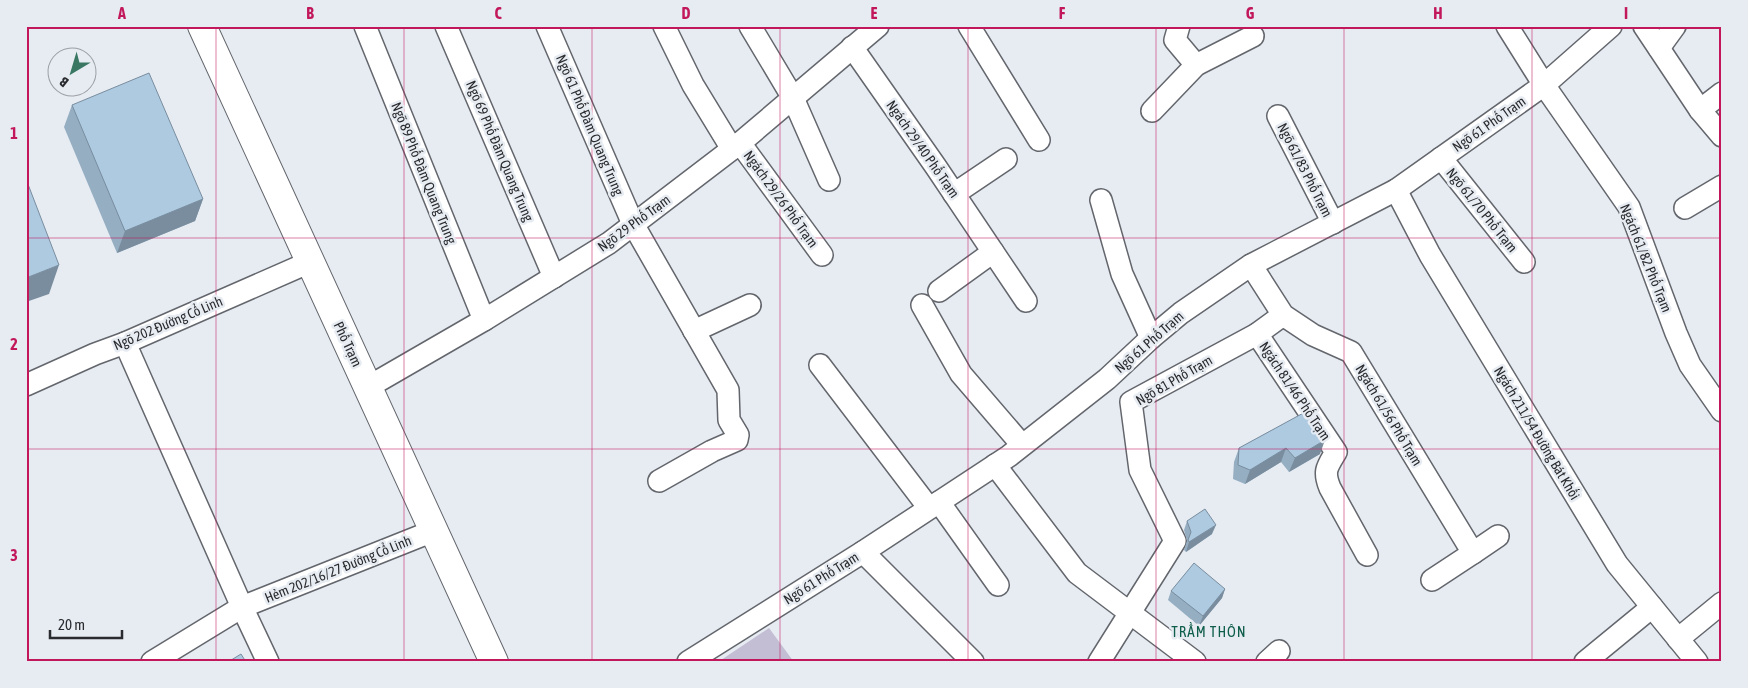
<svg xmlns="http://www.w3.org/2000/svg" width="1748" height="688" font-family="'Asap Condensed',sans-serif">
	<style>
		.green { fill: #c3bed4 }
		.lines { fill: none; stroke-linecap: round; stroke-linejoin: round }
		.street-casing { stroke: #63666c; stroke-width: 24 }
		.secondary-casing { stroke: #63666c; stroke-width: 30 }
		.street { stroke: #fff; stroke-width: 21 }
		.secondary { stroke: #fff; stroke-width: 28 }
		.wall { fill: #95aec2 }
		.shaded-wall { fill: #798d9e }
		.building { fill: #adcae1; stroke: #798d9e }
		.grid { fill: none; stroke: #c2185b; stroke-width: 1; stroke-opacity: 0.55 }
		.labels { text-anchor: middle; stroke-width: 5; stroke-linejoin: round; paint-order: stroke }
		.street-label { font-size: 14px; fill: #2a2b2e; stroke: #e7ecf3 }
		.neighbourhood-label { font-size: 15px; letter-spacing: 1px; fill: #0f5e4a; stroke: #e7ecf3 }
		.neatline { fill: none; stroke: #c2185b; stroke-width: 2 }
		.grid-label { font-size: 16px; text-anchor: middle; font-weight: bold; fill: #c2185b }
	</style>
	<rect width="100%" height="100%" fill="#e7ecf3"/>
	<!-- green -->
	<polygon class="green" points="769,628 794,662 718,662"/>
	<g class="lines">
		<!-- street casing -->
		<g class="street-casing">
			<g id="street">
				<polyline points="365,26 484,320"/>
				<polyline points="446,26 554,277"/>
				<polyline points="547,26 633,224 728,390 729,420 738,435 737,440 712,451 659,481"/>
				<polyline points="664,26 693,85 732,149"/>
				<polyline points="750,26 793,98 829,180"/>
				<polyline points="969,26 1039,140"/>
				<polyline points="1179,26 1175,40 1196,65"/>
				<polyline points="1507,26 1544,85 1629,207 1676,333 1690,365 1722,411"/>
				<polyline points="1644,26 1700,110 1722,136"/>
				<polyline points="852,47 936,167 1026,301"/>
				<polyline points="1659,48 1675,26"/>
				<polyline points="1700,110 1722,93"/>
				<polyline points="1152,111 1196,65 1253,36"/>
				<polyline points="1278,116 1333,223"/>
				<polyline points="740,143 822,255"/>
				<polyline points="1441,158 1524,262"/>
				<polyline points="1396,190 1430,255 1617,564 1697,662"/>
				<polyline points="954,194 1006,159"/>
				<polyline points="1101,200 1122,274 1151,338"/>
				<polyline points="1685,208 1722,186"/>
				<polyline points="1251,265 1283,315 1313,335 1351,352 1473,553 1432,580"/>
				<polyline points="939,291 993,252"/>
				<polyline points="922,305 961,374 1022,445"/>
				<polyline points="694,331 750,305"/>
				<path d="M1257,334L1336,452C1327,467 1323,471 1330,488L1367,555"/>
				<polyline points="125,343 242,607 268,662"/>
				<polyline points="820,365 929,508"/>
				<polyline points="26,385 95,354 125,343 310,262"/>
				<polyline points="368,387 484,320 609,243 740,143 878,26"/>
				<polyline points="995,465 1077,573 1195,662"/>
				<polyline points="939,502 998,585"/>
				<polyline points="863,552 973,662"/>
				<polyline points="1473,553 1498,536"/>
				<polyline points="1678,639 1722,603"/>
				<polyline points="152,662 242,607 433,531"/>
				<polyline points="688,662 863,552 1009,456 1107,379 1151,338 1181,313 1251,265 1396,190 1544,85 1611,26"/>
				<polyline points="1099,662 1175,541 1140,470 1131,402 1257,334 1283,315"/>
				<polyline points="1267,662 1279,651"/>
				<polyline points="1585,662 1652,607"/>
			</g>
		</g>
		<!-- secondary casing -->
		<g class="secondary-casing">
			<polyline id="secondary" points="202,26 494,662"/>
		</g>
		<!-- street -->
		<use href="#street" class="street"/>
		<!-- secondary -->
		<use href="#secondary" class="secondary"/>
	</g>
	<!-- wall -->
	<g class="wall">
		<polygon points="72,105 203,199 195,221 117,253 64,127"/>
		<polygon points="1307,411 1320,454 1289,472 1281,462 1245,484 1233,479 1234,462 1239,448"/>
		<polygon points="1187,521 1212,534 1186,552 1184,550 1187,541 1184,530"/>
		<polygon points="1225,589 1222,598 1199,626 1168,600 1171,591"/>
	</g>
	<!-- shaded-wall -->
	<g class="shaded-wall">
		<polygon points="203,199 195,221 117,253 125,231"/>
		<polygon points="59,265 49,294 26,302 26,278"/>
		<polygon points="1325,440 1320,454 1289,472 1295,458"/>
		<polygon points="1286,448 1281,462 1245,484 1250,470"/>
		<polygon points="1216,525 1212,534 1186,552 1189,542"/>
		<polygon points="1225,589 1222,598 1199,626 1203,616"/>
	</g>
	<!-- building -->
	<g class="building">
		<polygon points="149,73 203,199 125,231 72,105"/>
		<polygon points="26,179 59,265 26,278"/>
		<polygon points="1307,411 1325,440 1295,458 1286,448 1250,470 1238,465 1239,448"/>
		<polygon points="1205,509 1216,525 1189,542 1188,540 1191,532 1187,521"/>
		<polygon points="1194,563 1225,589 1203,616 1171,591"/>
		<polygon points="241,654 246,662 228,662"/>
	</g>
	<!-- grid -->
	<path class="grid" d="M216,26V662M404,26V662M592,26V662M780,26V662M968,26V662M1156,26V662M1344,26V662M1532,26V662M26,238H1722M26,449H1722"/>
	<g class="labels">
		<!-- street labels -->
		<g class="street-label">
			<text transform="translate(1489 124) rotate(-35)" y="5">Ngõ 61 Phố Trạm</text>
			<text transform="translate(590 125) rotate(67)" y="5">Ngõ 61 Phố Đàm Quang Trung</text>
			<text transform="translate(923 149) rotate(55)" y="5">Ngách 29/40 Phố Trạm</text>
			<text transform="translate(500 151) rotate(67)" y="5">Ngõ 69 Phố Đàm Quang Trung</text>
			<text transform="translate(1305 170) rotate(63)" y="5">Ngõ 61/83 Phố Trạm</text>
			<text transform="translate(424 173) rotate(68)" y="5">Ngõ 89 Phố Đàm Quang Trung</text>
			<text transform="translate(781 199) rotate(54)" y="5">Ngách 29/26 Phố Trạm</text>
			<text transform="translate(1482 210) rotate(51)" y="5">Ngõ 61/70 Phố Trạm</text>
			<text transform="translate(634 223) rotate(-36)" y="5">Ngõ 29 Phố Trạm</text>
			<text transform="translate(1646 258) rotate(68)" y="5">Ngách 61/82 Phố Trạm</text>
			<text transform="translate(168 323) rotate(-23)" y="5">Ngõ 202 Đường Cổ Linh</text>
			<text transform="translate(1149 342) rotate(-41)" y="5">Ngõ 61 Phố Trạm</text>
			<text transform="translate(348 344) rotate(65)" y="5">Phố Trạm</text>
			<text transform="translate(1174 380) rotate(-30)" y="5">Ngõ 81 Phố Trạm</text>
			<text transform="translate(1295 391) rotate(56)" y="5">Ngách 81/46 Phố Trạm</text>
			<text transform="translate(1389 415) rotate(59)" y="5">Ngách 61/56 Phố Trạm</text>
			<text transform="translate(1537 433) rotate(59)" y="5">Ngách 211/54 Đường Bát Khối</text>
			<text transform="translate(338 569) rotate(-22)" y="5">Hẻm 202/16/27 Đường Cổ Linh</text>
			<text transform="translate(821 578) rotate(-32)" y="5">Ngõ 61 Phố Trạm</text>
		</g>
		<!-- neighbourhood labels -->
		<g class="neighbourhood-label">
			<text x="1209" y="637">TRẦM THÔN</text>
		</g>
	</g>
	<!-- border -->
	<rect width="1748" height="688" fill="none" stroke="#e7ecf3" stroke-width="55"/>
	<!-- north arrow -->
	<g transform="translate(72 72) rotate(218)"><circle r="24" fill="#e7ecf3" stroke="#9b9fa4"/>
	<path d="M0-4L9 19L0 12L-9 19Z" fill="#397763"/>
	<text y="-8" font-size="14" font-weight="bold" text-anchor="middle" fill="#2a2b2e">B</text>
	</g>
	<!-- scale -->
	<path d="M50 630v8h72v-8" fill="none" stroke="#2a2b2e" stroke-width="2.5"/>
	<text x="58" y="630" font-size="15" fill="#2a2b2e" stroke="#e7ecf3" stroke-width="4" paint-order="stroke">20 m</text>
	<rect x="28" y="28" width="1692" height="632" class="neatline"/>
	<g class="grid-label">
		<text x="122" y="19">A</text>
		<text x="310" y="19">B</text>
		<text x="498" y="19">C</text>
		<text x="686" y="19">D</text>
		<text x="874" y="19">E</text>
		<text x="1062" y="19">F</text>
		<text x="1250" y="19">G</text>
		<text x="1438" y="19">H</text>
		<text x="1626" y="19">I</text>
		<text x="14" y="139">1</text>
		<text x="14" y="350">2</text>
		<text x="14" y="561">3</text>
	</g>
</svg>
